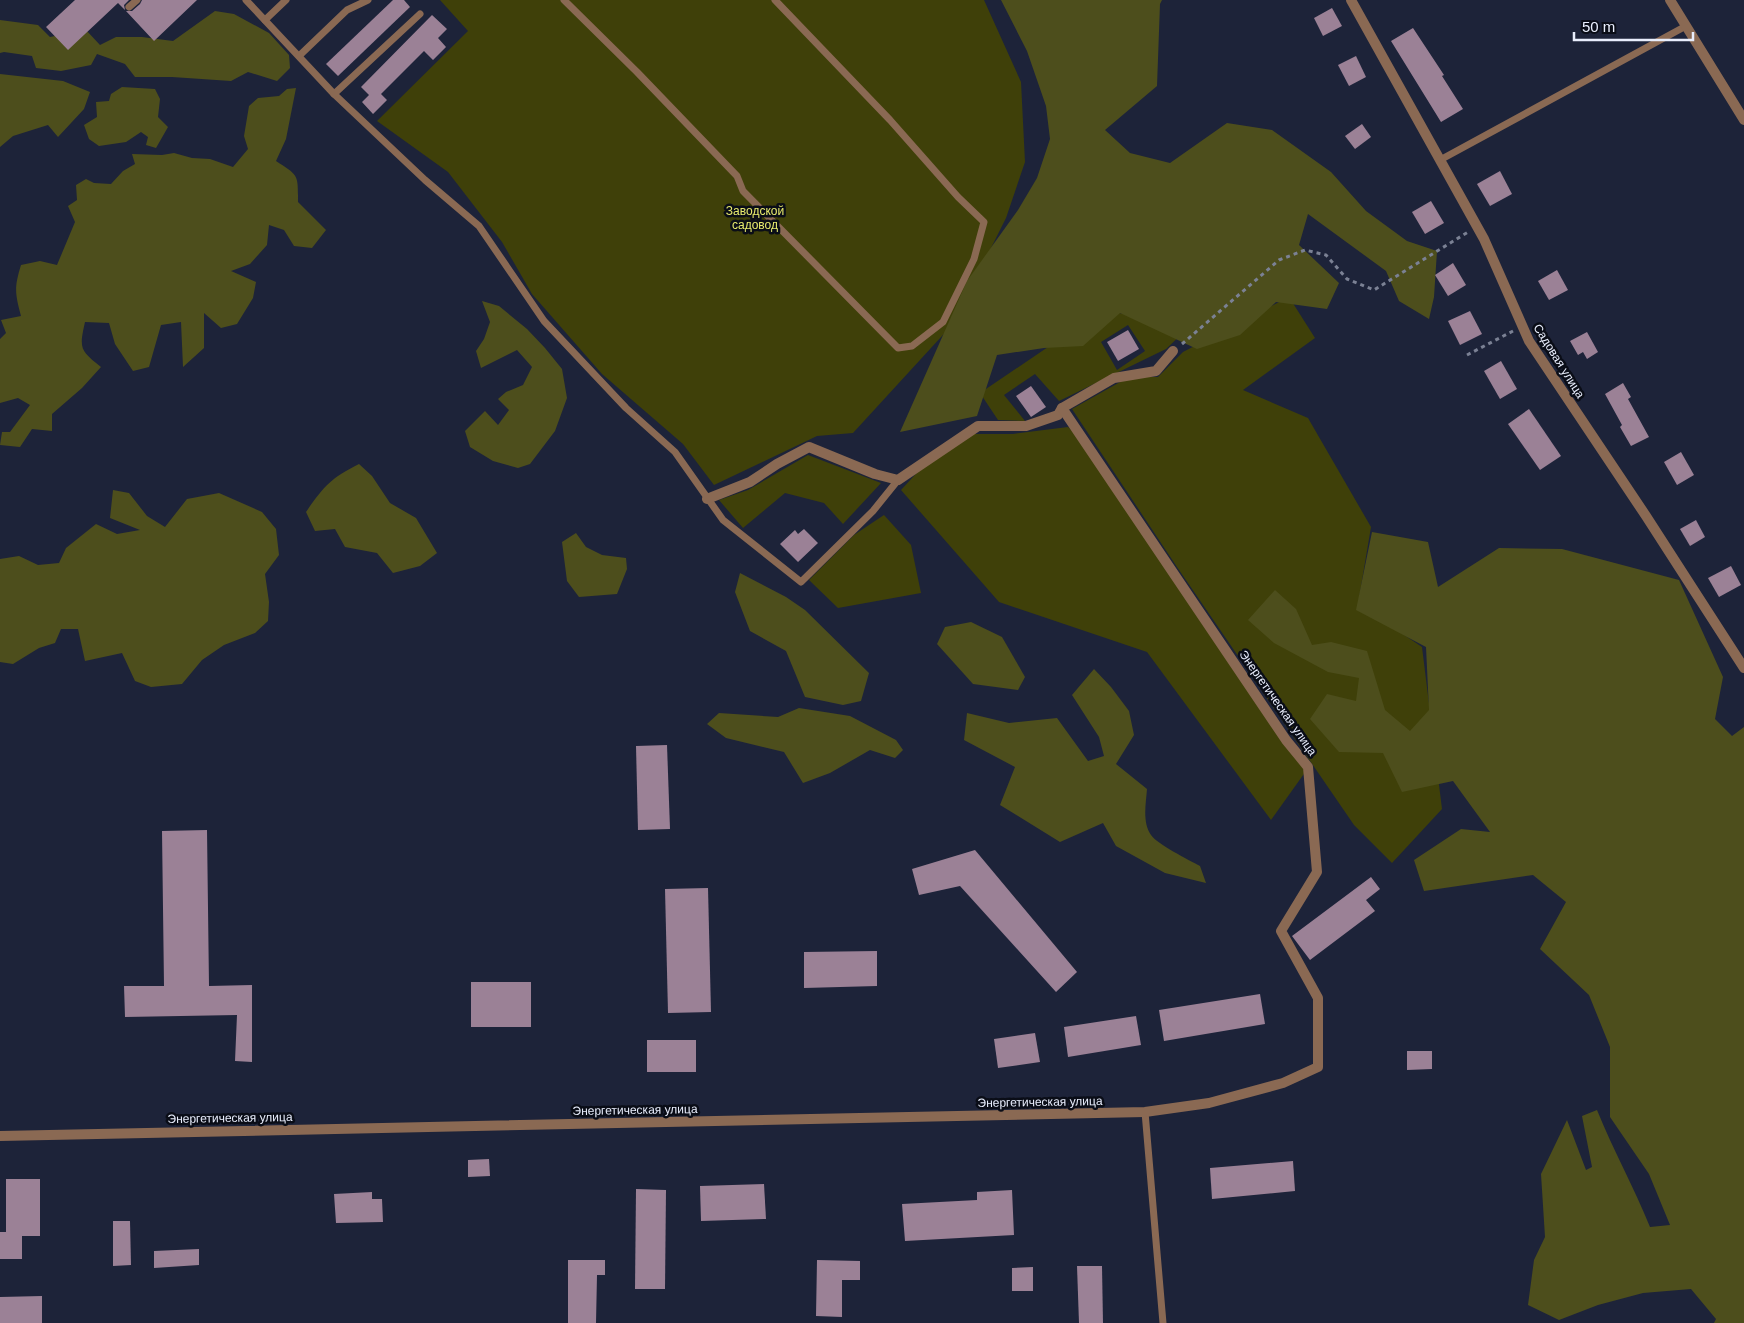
<svg xmlns="http://www.w3.org/2000/svg" width="1744" height="1323" font-family="Arial,sans-serif">
	<style>
		.green { fill: #3f4009; fill-rule: evenodd }
		.forest { fill: #4d4e1c }
		.building { fill: #9b8196 }
		.lines { fill: none; stroke-linecap: round; stroke-linejoin: round }
		.path { stroke: #7b8194; stroke-width: 3; stroke-dasharray: 4 4; stroke-linecap: butt }
		.lane { stroke: #8a6953; stroke-width: 7 }
		.street { stroke: #8a6953; stroke-width: 10 }
		.labels { text-anchor: middle; stroke-width: 5; stroke-linejoin: round; paint-order: stroke }
		.park-label { font-size: 12px; fill: #e8eb6d; stroke: #0a0d17 }
		.street-label { font-size: 12px; fill: #e9eefd; stroke: #0a0d17 }
	</style>
	<rect width="100%" height="100%" fill="#1d2339"/>
	<!-- green -->
	<g class="green">
		<polygon points="440,0 984,0 1021,82 1025,162 1006,218 953,324 853,433 817,436 714,485 683,444 602,374 532,294 502,242 448,172 377,121 468,31"/>
		<polygon points="1289,297 1315,338 1243,390 1308,418 1371,527 1358,604 1422,647 1442,809 1392,863 1354,825 1177,567 1072,409 1129,377 1158,377 1183,352"/>
		<path d="M1116,312L1185,331L1166,349L1059,401L1035,374L1004,395L1025,421L998,420L980,393L1048,347ZM1128,325L1145,351L1117,370L1101,342Z"/>
		<polygon points="1068,427 1078,436 1306,771 1271,820 1147,652 999,602 901,490 925,464 972,434 1013,434"/>
		<polygon points="808,455 881,483 843,524 824,503 785,493 743,528 719,500 748,490"/>
		<polygon points="884,515 911,545 921,593 838,608 809,580 854,535"/>
	</g>
	<!-- forest -->
	<g class="forest">
		<polygon points="1001,0 1162,0 1160,4 1157,86 1105,130 1130,153 1170,163 1227,123 1272,130 1331,172 1366,211 1407,241 1437,251 1434,297 1429,319 1399,301 1386,271 1308,214 1299,245 1339,283 1327,309 1276,302 1240,335 1197,349 1120,313 1083,346 1044,348 997,355 977,416 900,432 967,281 1018,210 1037,178 1050,139 1046,106 1027,51"/>
		<polygon points="215,11 234,14 269,33 289,55 290,68 277,81 248,72 231,81 172,77 135,77 125,64 97,54 91,65 61,71 36,68 32,56 4,52 0,53 0,20 38,25 50,37 86,30 100,45 116,37 142,37 173,41"/>
		<polygon points="0,74 63,81 90,92 84,109 58,137 48,125 13,136 0,147"/>
		<polygon points="122,87 155,89 160,99 158,117 168,127 156,148 146,145 148,137 141,132 126,142 99,146 89,139 84,125 97,117 96,102 109,101 111,94"/>
		<path d="M296,88L286,139L276,161C299,176 298,174 298,202L326,230L312,248L294,246L284,230L269,225L267,245L250,264L231,271L256,282L253,298L237,324L221,328L204,313V348L183,367L181,322L161,325L149,367L133,371L115,344L109,323L85,322C79,349 80,350 101,367L82,388L52,414V431L32,429L20,447L0,445L2,432H10L30,405L18,398L0,403V339L6,333L1,320L21,316C15,293 14,288 21,265L40,261L57,265L75,222L68,206L77,200L76,185L86,179L94,183L111,184L123,171L135,164L132,154L162,155L174,153L192,158L210,159L233,167L248,149L244,136L249,106L258,98L279,96L287,89Z"/>
		<polygon points="482,301 499,306 527,329 545,348 562,369 567,398 555,431 530,464 518,468 493,461 470,447 465,431 485,411 498,425 509,410 498,399 506,392 523,385 532,367 517,350 481,368 476,351 484,339 490,322"/>
		<path d="M359,464L372,476L390,503L416,518L437,553L420,566L393,573L377,553L345,547L335,529L315,531L306,512C324,486 331,478 359,464Z"/>
		<polygon points="113,490 129,493 147,516 165,527 187,499 219,493 262,512 276,529 279,555 265,574 269,602 268,621 255,633 224,645 202,660 182,684 151,687 135,681 122,653 85,661 78,629 61,629 55,643 39,648 13,664 0,662 0,559 19,556 38,565 59,563 66,548 96,524 117,534 140,530 110,518"/>
		<path d="M1372,532L1428,542L1438,587L1499,548L1562,549L1679,580L1723,677L1715,719L1732,736L1744,727V1323H1714L1716,1319L1691,1289L1643,1293L1598,1305L1559,1320L1528,1305L1534,1260L1545,1237L1541,1174L1567,1120L1586,1170L1592,1167L1582,1116L1597,1110C1613,1150 1634,1187 1650,1227L1670,1225L1649,1174L1610,1117V1047L1589,995L1540,949L1566,902L1533,875L1424,891L1414,860L1461,829L1490,832L1453,781L1402,792L1383,753L1339,752L1310,719L1327,694L1356,701L1359,678L1328,672L1274,643L1248,620L1275,590L1296,609L1312,645L1331,642L1367,651L1385,710L1410,731L1429,710L1426,647L1356,610Z"/>
		<polygon points="576,533 586,547 602,555 626,558 627,569 617,594 579,597 567,581 562,542"/>
		<polygon points="740,573 786,597 805,610 869,673 861,701 843,705 805,697 786,651 750,631 735,592"/>
		<polygon points="971,622 1002,637 1025,677 1018,690 973,684 937,644 945,627"/>
		<path d="M1094,669L1111,687L1129,711L1134,735L1116,764L1147,789C1146,803 1142,822 1151,835C1157,844 1189,860 1200,866L1206,883L1165,873L1116,846L1103,823L1060,842L1000,805L1015,767L964,740L967,713L1009,723L1057,718L1088,761L1104,756L1099,737L1072,695Z"/>
		<polygon points="799,708 850,716 896,740 903,750 895,758 870,750 830,773 803,783 784,752 726,738 707,724 719,713 778,717"/>
	</g>
	<!-- building -->
	<g class="building">
		<polygon points="75,0 129,0 124,5 125,10 118,3 68,50 46,27"/>
		<polygon points="142,0 197,0 154,41 126,11 132,11 140,4"/>
		<polygon points="393,0 404,0 410,7 338,76 326,64"/>
		<polygon points="1332,8 1342,26 1323,36 1314,18"/>
		<polygon points="432,15 447,29 438,38 446,47 433,60 424,51 381,94 387,100 373,114 362,102 369,95 361,87"/>
		<polygon points="1413,28 1444,75 1442,76 1463,109 1441,122 1391,41"/>
		<polygon points="1356,56 1366,77 1349,86 1338,65"/>
		<polygon points="1362,124 1371,137 1355,149 1345,136"/>
		<polygon points="1500,171 1512,194 1490,206 1477,184"/>
		<polygon points="1431,201 1444,223 1425,234 1412,212"/>
		<polygon points="1453,263 1466,285 1448,296 1435,275"/>
		<polygon points="1557,270 1568,290 1549,300 1538,281"/>
		<polygon points="1470,311 1482,334 1460,345 1448,321"/>
		<polygon points="1128,330 1139,349 1118,361 1107,342"/>
		<polygon points="1587,332 1598,352 1587,359 1583,352 1578,355 1570,341"/>
		<polygon points="1501,361 1517,389 1500,399 1484,371"/>
		<polygon points="1623,383 1631,397 1628,399 1649,437 1631,446 1620,427 1622,425 1605,394"/>
		<polygon points="1031,386 1046,407 1031,417 1016,396"/>
		<polygon points="1529,409 1561,456 1540,470 1508,424"/>
		<polygon points="1681,452 1694,475 1677,485 1664,462"/>
		<polygon points="1696,520 1705,537 1690,546 1680,529"/>
		<polygon points="804,529 818,543 798,562 780,544 795,530 798,534"/>
		<polygon points="1731,566 1741,585 1719,597 1708,578"/>
		<polygon points="667,745 670,829 638,830 636,746"/>
		<polygon points="207,830 209,986 252,985 252,1062 235,1061 237,1015 125,1017 124,986 164,986 162,831"/>
		<polygon points="975,850 1077,972 1056,992 960,886 919,895 912,869"/>
		<polygon points="1371,877 1380,889 1366,900 1375,911 1310,960 1292,936"/>
		<polygon points="708,888 711,1012 668,1013 665,889"/>
		<polygon points="877,951 877,986 804,988 804,952"/>
		<rect x="471" y="982" width="60" height="45"/>
		<polygon points="1260,994 1265,1024 1164,1041 1159,1010"/>
		<polygon points="1136,1016 1141,1045 1068,1057 1064,1027"/>
		<polygon points="1035,1033 1040,1062 998,1068 994,1039"/>
		<rect x="647" y="1040" width="49" height="32"/>
		<polygon points="1407,1051 1432,1051 1432,1069 1407,1070"/>
		<polygon points="489,1159 490,1176 468,1177 468,1160"/>
		<polygon points="1293,1161 1295,1191 1212,1199 1210,1168"/>
		<polygon points="6,1179 40,1179 40,1236 22,1236 22,1259 0,1259 0,1232 6,1232"/>
		<polygon points="764,1184 766,1219 701,1221 700,1186"/>
		<polygon points="636,1189 666,1190 665,1289 635,1289"/>
		<polygon points="1012,1190 1014,1235 905,1241 902,1204 977,1200 977,1192"/>
		<polygon points="372,1192 372,1199 382,1199 383,1222 336,1223 334,1194"/>
		<polygon points="113,1221 130,1221 131,1265 113,1266"/>
		<polygon points="199,1249 199,1265 154,1268 154,1251"/>
		<polygon points="568,1260 605,1260 605,1275 597,1275 596,1323 568,1323"/>
		<polygon points="817,1260 860,1261 860,1280 842,1280 842,1317 816,1316"/>
		<polygon points="1077,1266 1102,1266 1103,1323 1079,1323"/>
		<polygon points="1033,1267 1033,1291 1012,1291 1012,1268"/>
		<polygon points="42,1296 42,1323 0,1323 0,1297"/>
	</g>
	<g class="lines">
		<!-- path -->
		<g class="path">
			<polyline points="1182,344 1279,260 1305,250 1326,255 1347,279 1374,290 1468,232"/>
			<polyline points="1467,355 1513,331"/>
		</g>
		<!-- lane -->
		<g class="lane">
			<polyline points="246,0 334,94 425,180 479,226 544,321 626,408 675,452 723,520 801,582 873,511 898,480"/>
			<polyline points="564,0 637,72 737,176 743,191 898,348 912,346 943,322 974,259 984,222 958,197 890,120 775,0"/>
			<polyline points="129,7 137,0"/>
			<polyline points="265,20 286,0"/>
			<polyline points="299,56 347,10 368,0"/>
			<polyline points="334,94 420,14"/>
			<polyline points="1440,160 1686,26"/>
			<polyline points="1145,1112 1163,1323"/>
		</g>
		<!-- street -->
		<g class="street">
			<polyline points="1351,0 1484,239 1529,341 1646,516 1744,668"/>
			<polyline points="1670,0 1744,120"/>
			<polyline points="707,499 750,482 777,464 809,447 875,474 898,480 978,426 1026,426 1058,415 1062,408 1114,378 1156,371 1173,351"/>
			<polyline points="0,1136 1145,1112 1209,1103 1283,1083 1318,1067 1318,998 1281,931 1317,872 1308,767 1286,740 1062,408"/>
		</g>
	</g>
	<g class="labels">
		<!-- park labels -->
		<g class="park-label">
			<text x="755" y="215">Заводской<tspan x="755" dy="14">садовод</tspan></text>
		</g>
		<!-- street labels -->
		<g class="street-label">
			<text transform="translate(1559 361) rotate(58)" y="4">Садовая улица</text>
			<text transform="translate(1278 703) rotate(55)" y="4">Энергетическая улица</text>
			<text transform="translate(1040 1102) rotate(-1)" y="4">Энергетическая улица</text>
			<text transform="translate(635 1110) rotate(-1)" y="4">Энергетическая улица</text>
			<text transform="translate(230 1118) rotate(-1)" y="4">Энергетическая улица</text>
		</g>
	</g>
	<!-- scale -->
	<path d="M1574 32v8h119v-8" fill="none" stroke="#e9eefd" stroke-width="2.5"/>
	<text x="1582" y="32" font-size="15" fill="#e9eefd" stroke="#0a0d17" stroke-width="4" paint-order="stroke">50 m</text>
</svg>
